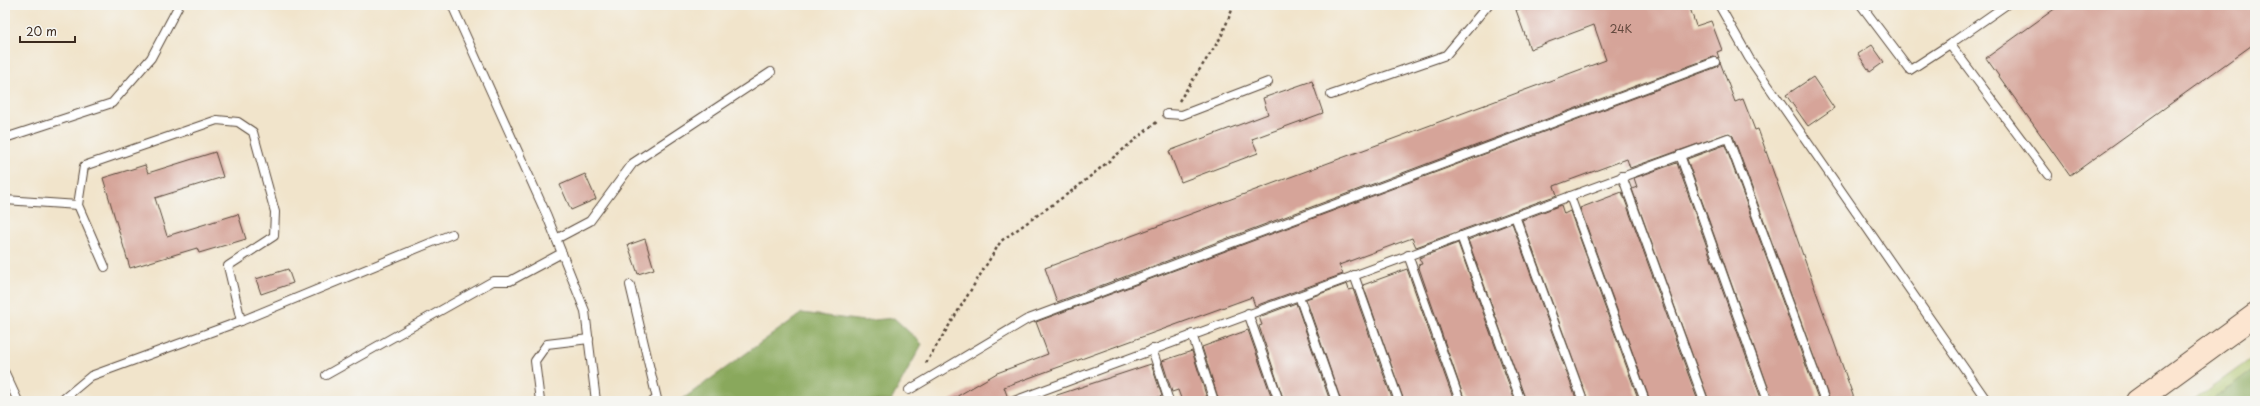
<svg xmlns="http://www.w3.org/2000/svg" width="2260" height="406" font-family="'Playpen Sans',sans-serif">
	<style>
		.green { fill: #acc267; stroke: #747642 }
		.forest { fill: #89a85c; stroke: #62693d }
		.building { fill: #d6a499 }
		.lines { fill: none; stroke-linecap: round; stroke-linejoin: round }
		.service-casing { stroke: #564638; stroke-width: 10 }
		.secondary-casing { stroke: #564638; stroke-width: 24 }
		.path { stroke: #564638; stroke-width: 2.5; stroke-dasharray: 3 3; stroke-linecap: butt }
		.service { stroke: #fff; stroke-width: 8 }
		.secondary { stroke: #fce5d0; stroke-width: 22 }
		.labels { text-anchor: middle; stroke-width: 3; stroke-linejoin: round; paint-order: stroke }
		.number-label { font-size: 11px; fill: #62483d }
	</style>
	<rect width="100%" height="100%" fill="#f6f6f2"/>
	<filter id="ink" filterUnits="userSpaceOnUse"><feTurbulence type="fractalNoise" baseFrequency=".025" numOctaves="2"/><feDisplacementMap in="SourceGraphic" scale="8" xChannelSelector="R" yChannelSelector="G"/><feConvolveMatrix kernelMatrix="1 2 1 2 8 2 1 2 1" color-interpolation-filters="sRGB"/></filter>
	<filter id="wash" filterUnits="userSpaceOnUse"><feTurbulence type="fractalNoise" baseFrequency=".012" numOctaves="4" result="noise"/><feDisplacementMap in="SourceGraphic" scale="16" xChannelSelector="R" yChannelSelector="G"/><feGaussianBlur stdDeviation="0.9" result="paint"/><feColorMatrix in="noise" values="0 0 0 0 0 0 0 0 0 0 0 0 0 0 0 0 0 1.4 0 .05"/><feComposite in="paint" operator="in"/></filter>
	<g filter="url(#wash)">
		<rect width="100%" height="100%" fill="#f1e4cb"/>
		<!-- green -->
		<polygon class="green" points="2255,356 2255,401 2193,401"/>
		<!-- forest -->
		<g class="forest">
			<polygon points="802,313 864,321 894,318 922,344 891,401 680,401"/>
			<polygon points="2255,369 2255,401 2210,401"/>
		</g>
		<g id="blocks">
			<!-- building -->
			<g class="building">
				<polygon points="1531,5 1689,5 1696,26 1711,21 1722,50 1717,52 1719,58 1713,57 1057,302 1045,268 1606,60 1594,25 1530,49 1516,10"/>
				<polygon points="2060,5 2255,5 2255,43 2070,176 1986,58"/>
				<polygon points="1872,45 1884,62 1870,72 1858,54"/>
				<polygon points="1720,62 1735,102 1743,99 1755,130 1758,129 1855,401 1830,401 1733,136 1729,133 1630,168 1627,159 1554,186 1557,195 1416,247 1412,238 1339,265 1343,274 1255,306 1252,297 1004,387 1009,401 949,401 997,373 1048,354 1036,322 1717,67"/>
				<polygon points="1813,77 1834,108 1808,126 1786,95"/>
				<polygon points="1312,81 1323,113 1252,139 1258,153 1181,182 1169,151 1268,114 1263,98"/>
				<polygon points="1725,145 1819,401 1773,401 1687,159"/>
				<polygon points="215,152 223,177 155,198 167,236 238,214 246,239 199,253 197,248 130,268 103,178 145,165 148,173"/>
				<polygon points="1677,163 1762,401 1709,401 1632,189 1637,187 1634,178"/>
				<polygon points="585,174 596,199 571,210 560,185"/>
				<polygon points="1622,192 1698,401 1650,401 1580,208"/>
				<polygon points="1561,205 1564,214 1570,211 1639,401 1588,401 1522,220"/>
				<polygon points="1512,223 1577,401 1526,401 1468,240"/>
				<polygon points="645,239 654,269 638,274 628,245"/>
				<polygon points="1458,243 1515,401 1465,401 1418,265 1422,264 1419,258"/>
				<polygon points="288,269 293,283 261,294 256,279"/>
				<polygon points="1407,269 1454,401 1404,401 1363,285"/>
				<polygon points="1347,284 1349,290 1353,289 1393,401 1341,401 1306,299"/>
				<polygon points="1296,303 1330,401 1284,401 1259,326 1262,325 1259,317"/>
				<polygon points="1248,330 1273,401 1219,401 1202,347"/>
				<polygon points="1192,351 1208,401 1182,401 1178,390 1172,392 1162,361"/>
				<polygon points="1151,364 1162,396 1146,401 1049,401 1048,398"/>
			</g>
		</g>
	</g>
	<g filter="url(#ink)">
		<use href="#blocks" fill-opacity="0" stroke="#564638" stroke-width="1"/>
		<g class="lines">
			<!-- service casing -->
			<g class="service-casing">
				<g id="service">
					<polyline points="452,5 547,216 585,311 596,401"/>
					<polyline points="1719,5 1749,58 1987,401"/>
					<polyline points="1861,5 1910,70 1950,44"/>
					<polyline points="2006,5 1950,44 2048,175"/>
					<polyline points="1331,95 1446,55 1488,5"/>
					<polyline points="1167,114 1182,115 1268,82"/>
					<polyline points="5,138 112,103 151,58 179,5"/>
					<polyline points="1680,155 1768,401"/>
					<polyline points="1622,176 1704,401"/>
					<polyline points="1570,196 1645,401"/>
					<polyline points="5,200 78,205"/>
					<polyline points="1515,216 1583,401"/>
					<polyline points="1461,236 1521,401"/>
					<polyline points="556,239 590,221 633,163 771,72"/>
					<polyline points="1408,255 1460,401"/>
					<polyline points="105,267 78,205 84,166 217,120 238,122 253,132 275,212 274,236 228,266 241,321"/>
					<polyline points="1354,275 1399,401"/>
					<polyline points="630,285 657,399 653,401"/>
					<polyline points="1299,296 1336,401"/>
					<polyline points="1248,313 1279,401"/>
					<polyline points="1192,334 1214,401"/>
					<polyline points="1152,349 1169,401"/>
					<polyline points="5,373 18,401"/>
					<polyline points="326,375 493,281 510,281 562,253"/>
					<polyline points="909,390 1026,320 1715,62"/>
					<polyline points="61,401 91,376 241,321 452,234"/>
					<polyline points="540,401 535,361 547,344 589,339"/>
					<polyline points="1014,401 1728,138 1825,401"/>
				</g>
			</g>
			<!-- secondary casing -->
			<g class="secondary-casing">
				<polyline id="secondary" points="2137,401 2255,315"/>
			</g>
			<!-- path -->
			<g class="path">
				<polyline points="1179,101 1221,37 1234,5"/>
				<polyline points="926,363 1001,241 1076,188 1158,121"/>
			</g>
			<!-- service -->
			<use href="#service" class="service"/>
			<!-- secondary -->
			<use href="#secondary" class="secondary"/>
		</g>
	</g>
	<g class="labels">
		<!-- number labels -->
		<g class="number-label">
			<text x="1621" y="33">24К</text>
		</g>
	</g>
	<!-- margin -->
	<rect width="2260" height="406" fill="none" stroke="#f6f6f2" stroke-width="20"/>
	<!-- scale -->
	<path d="M20 36v6h55v-6" fill="none" stroke="#3b2a1e" stroke-width="2"/>
	<text x="26" y="36" font-size="12" fill="#3b2a1e" stroke="#f6f6f2" stroke-width="3" paint-order="stroke">20 m</text>
</svg>
